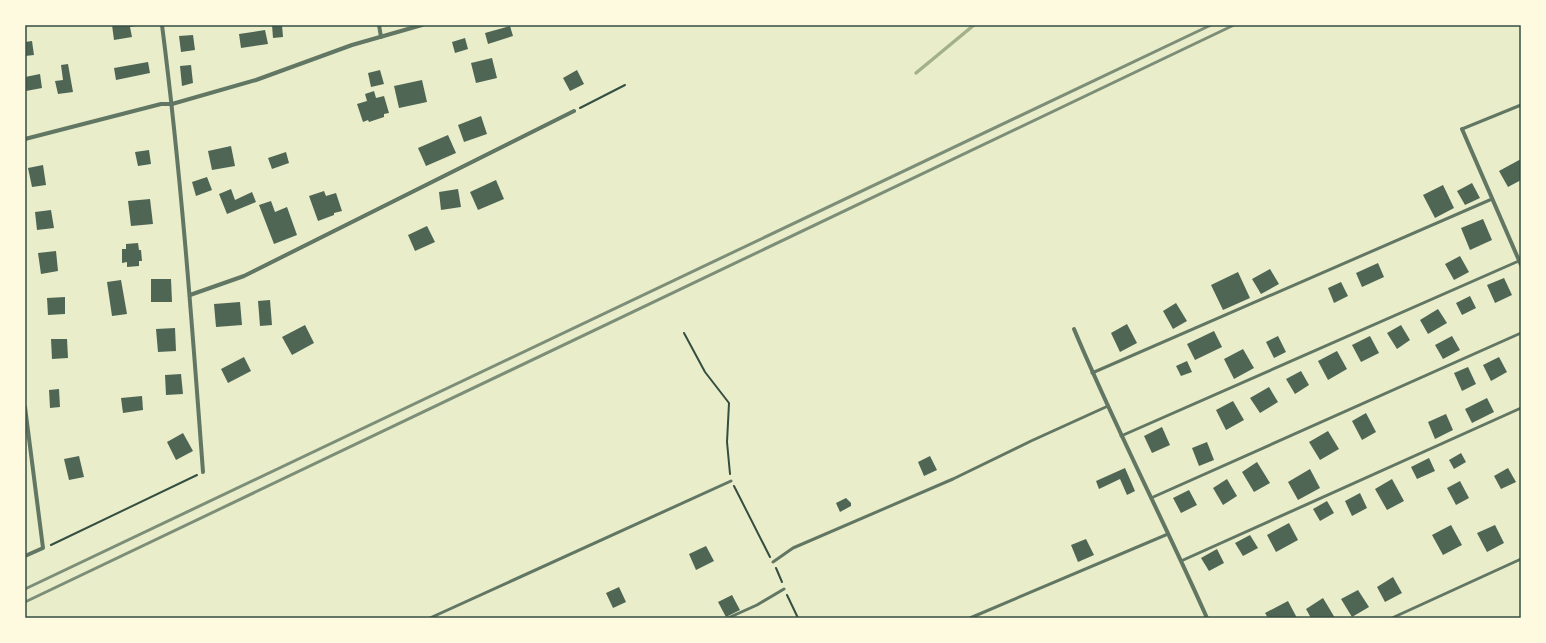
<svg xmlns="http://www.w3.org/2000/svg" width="1546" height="643" font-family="'Open Sans',sans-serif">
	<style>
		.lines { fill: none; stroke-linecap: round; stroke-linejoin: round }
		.stream { stroke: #a3b18a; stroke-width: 3.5 }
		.building { fill: #4f6655 }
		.path { stroke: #344e41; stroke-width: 2 }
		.service { stroke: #617663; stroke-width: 3 }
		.minor { stroke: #617663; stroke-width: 4 }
		.rail { stroke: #7c8e77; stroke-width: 3 }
		.neatline { fill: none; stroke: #344e41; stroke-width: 1.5 }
	</style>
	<rect width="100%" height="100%" fill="#e9edc9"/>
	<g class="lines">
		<!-- stream -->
		<polyline class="stream" points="916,73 974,25"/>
	</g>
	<!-- building -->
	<g class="building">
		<polygon points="112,25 136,25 136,26 130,27 132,37 114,40"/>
		<polygon points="272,25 282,25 283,37 273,38"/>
		<polygon points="510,26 513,36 488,44 485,33"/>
		<polygon points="265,30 268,44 241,48 239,34"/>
		<polygon points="193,35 195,50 181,52 179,36"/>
		<polygon points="465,38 468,49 455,53 452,42"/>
		<polygon points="32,41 34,55 25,56 25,42"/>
		<polygon points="492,58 497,78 476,83 471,63"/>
		<polygon points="148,62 150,73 116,80 114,68"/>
		<polygon points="68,64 73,92 58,94 55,81 63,80 61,65"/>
		<polygon points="191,65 193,83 182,86 180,66"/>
		<polygon points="380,70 384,84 371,87 368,73"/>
		<polygon points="577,70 584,84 570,91 563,78"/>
		<polygon points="40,74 42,88 26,91 25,77"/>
		<polygon points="422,80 427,102 399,108 394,86"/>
		<polygon points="374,91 376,98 384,96 389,113 384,114 384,117 369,122 368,120 363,122 357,104 367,101 365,94"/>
		<polygon points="481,116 487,134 464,142 458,125"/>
		<polygon points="448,135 456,153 426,166 418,148"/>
		<polygon points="231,146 235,166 212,170 208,151"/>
		<polygon points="149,150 151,164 138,166 135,152"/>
		<polygon points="286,152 289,163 272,169 268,158"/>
		<polygon points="1521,159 1521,180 1508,187 1499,171"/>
		<polygon points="43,165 46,185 32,187 28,168"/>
		<polygon points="207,177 212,190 196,196 192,182"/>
		<polygon points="496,180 504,199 478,210 470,192"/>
		<polygon points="1472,183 1480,198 1465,205 1457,191"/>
		<polygon points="1443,185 1454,208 1435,218 1423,195"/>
		<polygon points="231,189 235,200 252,192 256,202 227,214 219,194"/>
		<polygon points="458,189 461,207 441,210 439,192"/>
		<polygon points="324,191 326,196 336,193 342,211 334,213 334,215 318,221 309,196"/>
		<polygon points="150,199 153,224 131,226 128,201"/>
		<polygon points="271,201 275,212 287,207 297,235 274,244 259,205"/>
		<polygon points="51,210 54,228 37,230 35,212"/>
		<polygon points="1483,219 1492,240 1470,250 1461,228"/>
		<polygon points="427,226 435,242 415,251 408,235"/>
		<polygon points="138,243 139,250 141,250 142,261 139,261 139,266 127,267 127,262 122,263 122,249 126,249 126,244"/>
		<polygon points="56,251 58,271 41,274 38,253"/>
		<polygon points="1460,256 1469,272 1454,280 1445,264"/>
		<polygon points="1378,263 1384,277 1362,287 1356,273"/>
		<polygon points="1270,269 1279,284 1261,294 1252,279"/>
		<polygon points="1238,272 1250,298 1223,310 1211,285"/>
		<polygon points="1504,278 1512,295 1495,303 1487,285"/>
		<polygon points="151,279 171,279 172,302 151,302"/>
		<polygon points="121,280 127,314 112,316 107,282"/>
		<polygon points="1341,282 1348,296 1334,303 1328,288"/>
		<polygon points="1470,296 1476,308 1462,315 1456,303"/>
		<polygon points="65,297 65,314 48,315 47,298"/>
		<polygon points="270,300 272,325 260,326 258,301"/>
		<polygon points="240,302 242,325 216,327 214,304"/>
		<polygon points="1176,303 1187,321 1173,329 1163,311"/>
		<polygon points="1438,309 1447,323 1428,334 1420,320"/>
		<polygon points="1127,324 1137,343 1120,352 1111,333"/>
		<polygon points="305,325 314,343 292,355 282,337"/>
		<polygon points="1401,325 1410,340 1397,349 1387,333"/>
		<polygon points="175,328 176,351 158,352 156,329"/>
		<polygon points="1214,331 1222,347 1195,360 1187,344"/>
		<polygon points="1278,336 1286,352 1274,358 1266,342"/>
		<polygon points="1370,336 1379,353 1361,362 1352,345"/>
		<polygon points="1452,336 1460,350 1443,359 1435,345"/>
		<polygon points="51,339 67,339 68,358 52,359"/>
		<polygon points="1243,349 1254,368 1234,379 1224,359"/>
		<polygon points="1337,351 1347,369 1328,380 1318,361"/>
		<polygon points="244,357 251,371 228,383 221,369"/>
		<polygon points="1499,357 1507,372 1491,381 1483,365"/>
		<polygon points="1187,361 1192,372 1181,376 1176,366"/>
		<polygon points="1468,367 1476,384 1462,391 1454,373"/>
		<polygon points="1301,371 1309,385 1295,394 1286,379"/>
		<polygon points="181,374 183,394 166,395 165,375"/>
		<polygon points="1269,387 1278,402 1260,413 1250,398"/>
		<polygon points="59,389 60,407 50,408 49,390"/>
		<polygon points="142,396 143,410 123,413 121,398"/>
		<polygon points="1487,398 1494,412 1472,423 1465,409"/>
		<polygon points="1233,401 1244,420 1226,430 1216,410"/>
		<polygon points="1366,413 1376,432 1362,440 1352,421"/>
		<polygon points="1446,414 1453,430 1435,439 1428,422"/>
		<polygon points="1162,427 1170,445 1152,453 1144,436"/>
		<polygon points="1328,431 1339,449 1320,460 1309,442"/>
		<polygon points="183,433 193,451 176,460 167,442"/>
		<polygon points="1207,442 1214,460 1199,466 1192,448"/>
		<polygon points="1461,453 1466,462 1454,469 1449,460"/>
		<polygon points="79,456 84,477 69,480 64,459"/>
		<polygon points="930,456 937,470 924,476 918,462"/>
		<polygon points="1429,458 1435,471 1417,479 1411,467"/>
		<polygon points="1257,462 1270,483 1254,492 1242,472"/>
		<polygon points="1125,468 1135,491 1127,495 1120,479 1099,489 1096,481"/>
		<polygon points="1508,468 1516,482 1501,489 1494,476"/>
		<polygon points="1310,469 1320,488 1298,500 1288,482"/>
		<polygon points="1227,479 1237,496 1223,505 1213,488"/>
		<polygon points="1392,479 1404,501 1387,510 1375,489"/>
		<polygon points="1460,481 1469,498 1456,505 1447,488"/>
		<polygon points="1189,490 1197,505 1181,513 1173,498"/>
		<polygon points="1360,493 1367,508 1352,516 1345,501"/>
		<polygon points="846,498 851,503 851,506 840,512 836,503"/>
		<polygon points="1327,501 1334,513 1320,521 1313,509"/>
		<polygon points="1289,523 1298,540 1276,552 1267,535"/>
		<polygon points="1451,525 1462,545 1443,555 1432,535"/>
		<polygon points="1495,525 1504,543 1487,552 1477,533"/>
		<polygon points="1250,535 1258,548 1243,556 1235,543"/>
		<polygon points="1086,539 1094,555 1078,562 1071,545"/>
		<polygon points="706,546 714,561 696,570 689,554"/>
		<polygon points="1217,549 1224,563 1209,571 1201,558"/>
		<polygon points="1393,577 1402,593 1385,602 1377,587"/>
		<polygon points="619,587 626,602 613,608 606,593"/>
		<polygon points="1358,590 1369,607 1352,617 1341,599"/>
		<polygon points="732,595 740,610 726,617 718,602"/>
		<polygon points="1323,598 1335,618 1311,618 1306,609"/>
		<polygon points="1288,601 1297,618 1268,618 1265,613"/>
	</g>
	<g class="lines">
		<!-- path -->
		<g class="path">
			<polyline points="580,108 625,85"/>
			<polyline points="684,333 705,372 729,403 727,442 730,474"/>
			<polyline points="734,486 770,557"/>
			<polyline points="51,545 197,475"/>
			<polyline points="776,568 782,582"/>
			<polyline points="787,595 798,618"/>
		</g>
		<!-- service -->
		<g class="service">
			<polyline points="1462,129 1521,105"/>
			<polyline points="1092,373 1492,199"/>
			<polyline points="1121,436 1521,260"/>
			<polyline points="1151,498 1521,333"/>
			<polyline points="1181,561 1521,408"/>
			<polyline points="773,562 793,548 953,479 1031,441 1108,406"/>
			<polyline points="430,618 731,481"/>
			<polyline points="728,618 757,605 784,589"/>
			<polyline points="970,618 1168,534"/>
			<polyline points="1392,618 1521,559"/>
		</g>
		<!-- minor -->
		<g class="minor">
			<path d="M162,25C181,173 192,323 203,472"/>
			<polyline points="379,25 381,37"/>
			<polyline points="1462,129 1521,265"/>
			<polyline points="25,139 161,104 172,104 256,80 352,45 422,25"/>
			<polyline points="190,295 244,276 574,111"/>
			<path d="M1074,329C1115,427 1164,521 1207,618"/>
			<polyline points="25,407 43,548 25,556"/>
		</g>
		<!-- rail -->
		<g class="rail">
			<polyline points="25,589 1211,25"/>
			<polyline points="25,602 1234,25"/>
		</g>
	</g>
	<!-- border -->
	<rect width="1546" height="643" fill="none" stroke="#fefae0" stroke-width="52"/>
	<rect x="26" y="26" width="1494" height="591" class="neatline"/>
</svg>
